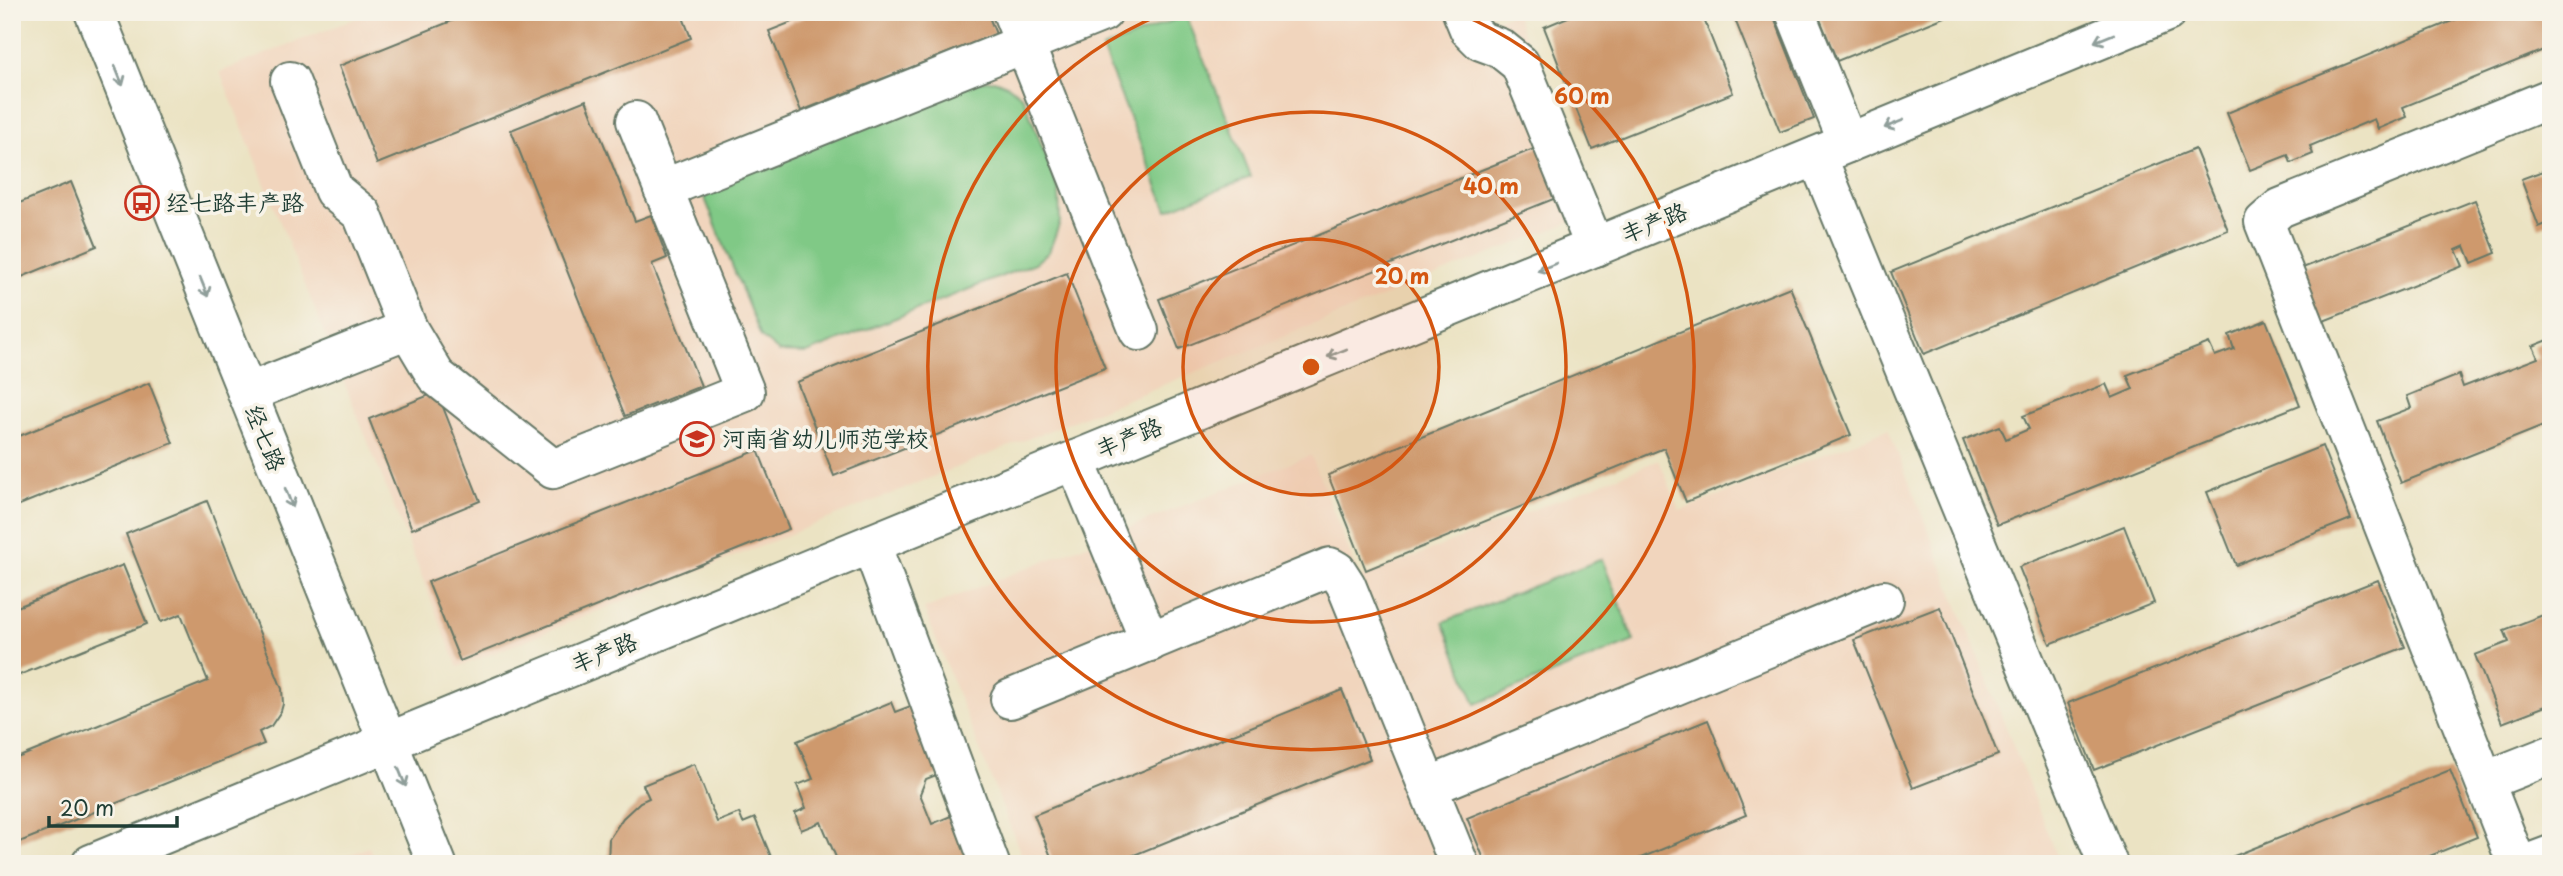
<svg xmlns="http://www.w3.org/2000/svg" width="2563" height="876" font-family="'Playpen Sans','LXGW WenKai TC',sans-serif">
	<style>
		.built { fill: #f1d5bd }
		.green { fill: #80c986; stroke: #50835d; stroke-width: 2 }
		.building { fill: #ce996d }
		.lines { fill: none; stroke-linecap: round; stroke-linejoin: round }
		.minor-casing { stroke: #676; stroke-width: 42 }
		.minor { stroke: #fff; stroke-width: 38 }
		.oneway { stroke: #8f9e9a }
		.ring { fill: none; stroke: #d45610; stroke-width: 3.5 }
		.labels { text-anchor: middle; stroke-width: 7; stroke-linejoin: round; paint-order: stroke }
		.poi-label { font-size: 23px; fill: #1f3d34; stroke: #f7f3e8; text-anchor: start }
		.street-label { font-size: 23px; fill: #1f3d34; stroke: #f7f3e8 }
		.centre { fill: #d45610; stroke: #f7f3e8; stroke-width: 3.5 }
		.ring-label { font-size: 21px; text-anchor: middle; font-weight: bold; fill: #d45610; stroke: #f7f3e8; stroke-width: 7; stroke-linejoin: round; paint-order: stroke }
	</style>
	<rect width="100%" height="100%" fill="#f7f3e8"/>
	<filter id="ink" filterUnits="userSpaceOnUse"><feTurbulence type="fractalNoise" baseFrequency=".0143" numOctaves="2"/><feDisplacementMap in="SourceGraphic" scale="14" xChannelSelector="R" yChannelSelector="G"/><feConvolveMatrix kernelMatrix="1 2 1 2 8 2 1 2 1" color-interpolation-filters="sRGB"/></filter>
	<filter id="wash" filterUnits="userSpaceOnUse"><feTurbulence type="fractalNoise" baseFrequency=".00686" numOctaves="4" result="noise"/><feDisplacementMap in="SourceGraphic" scale="28" xChannelSelector="R" yChannelSelector="G"/><feGaussianBlur stdDeviation="1.57" result="paint"/><feColorMatrix in="noise" values="0 0 0 0 0 0 0 0 0 0 0 0 0 0 0 0 0 1.4 0 .05"/><feComposite in="paint" operator="in"/></filter>
	<g filter="url(#wash)">
		<rect width="100%" height="100%" fill="#ebe3c3"/>
		<!-- built -->
		<g class="built">
			<polygon points="372,12 1490,12 1494,21 1515,12 1595,212 458,667 220,72"/>
			<polygon points="1888,429 2060,864 1025,864 924,609 1311,455 1360,578 1659,460 1680,511"/>
			<polygon points="369,847 376,864 326,864"/>
		</g>
		<!-- green -->
		<g class="green">
			<polygon points="1186,15 1251,177 1167,210 1102,49"/>
			<polygon points="994,80 1009,86 1023,97 1059,191 1060,222 1049,252 1035,263 807,353 779,352 761,337 704,196 717,182 972,82"/>
			<polygon points="1602,559 1634,641 1476,704 1443,622"/>
		</g>
		<g id="blocks">
			<!-- building -->
			<g class="building">
				<polygon points="474,12 681,12 691,38 377,164 339,66"/>
				<polygon points="817,12 987,12 996,34 801,111 769,31"/>
				<polygon points="1580,12 1701,12 1733,93 1592,149 1544,27"/>
				<polygon points="1732,12 1772,12 1814,119 1780,132"/>
				<polygon points="1817,12 1957,12 1837,61"/>
				<polygon points="2474,12 2551,12 2551,47 2403,107 2407,117 2378,129 2374,119 2310,146 2313,154 2291,163 2288,155 2250,170 2227,113"/>
				<polygon points="586,100 635,221 651,215 667,258 652,264 701,386 625,416 511,130"/>
				<polygon points="1541,146 1561,196 1179,349 1159,299"/>
				<polygon points="2195,149 2228,230 1924,354 1891,272"/>
				<polygon points="2551,168 2551,222 2539,227 2521,179"/>
				<polygon points="71,182 97,246 12,281 12,206"/>
				<polygon points="2475,200 2496,253 2472,263 2465,246 2456,250 2463,266 2321,322 2300,269"/>
				<polygon points="1067,273 1105,368 834,476 797,382"/>
				<polygon points="1790,287 1851,435 1686,502 1664,448 1366,570 1328,475"/>
				<polygon points="2266,320 2300,405 1997,525 1963,440 2000,426 2006,439 2029,429 2023,416 2106,384 2112,398 2133,389 2127,375 2209,343 2215,356 2234,349 2229,335"/>
				<polygon points="2551,339 2551,423 2401,483 2377,421 2411,408 2407,396 2459,375 2463,387 2538,358 2533,346"/>
				<polygon points="149,383 173,443 12,508 12,439"/>
				<polygon points="437,392 480,501 412,529 369,419"/>
				<polygon points="2322,446 2351,519 2236,565 2207,492"/>
				<polygon points="758,450 789,529 460,661 428,582"/>
				<polygon points="207,501 282,689 283,704 281,711 271,726 259,732 264,744 12,845 12,760 208,681 181,614 161,622 126,534"/>
				<polygon points="2124,526 2154,603 2050,644 2019,567"/>
				<polygon points="123,565 147,624 12,678 12,609"/>
				<polygon points="2378,580 2405,647 2094,770 2068,703"/>
				<polygon points="1940,607 1998,755 1913,788 1854,640"/>
				<polygon points="2551,612 2551,704 2502,723 2475,655 2509,642 2504,630"/>
				<polygon points="1342,690 1370,759 1112,864 1054,864 1034,815"/>
				<polygon points="891,702 895,712 916,704 944,772 926,779 920,794 932,824 951,816 947,808 964,802 976,858 961,864 833,864 838,862 821,822 801,830 795,813 806,808 797,785 813,779 797,741"/>
				<polygon points="1708,720 1746,815 1626,864 1486,864 1467,818"/>
				<polygon points="694,764 717,822 739,813 743,823 755,818 774,864 608,864 609,839 623,818 640,802 649,798 643,785"/>
				<polygon points="2450,770 2477,837 2410,864 2214,864"/>
			</g>
		</g>
	</g>
	<g filter="url(#ink)">
		<use href="#blocks" fill-opacity="0" stroke="#676" stroke-width="2"/>
		<g class="lines">
			<!-- minor casing -->
			<g class="minor-casing">
				<g id="minor">
					<polyline points="94,12 437,864"/>
					<polyline points="1012,12 1139,331"/>
					<polyline points="1462,12 1469,29 1481,41 1500,48 1520,64 1595,247"/>
					<polyline points="1795,12 1848,143"/>
					<polyline points="1817,156 2108,864"/>
					<polyline points="663,189 1103,12"/>
					<polyline points="408,329 436,376 553,469 745,392 636,121"/>
					<polyline points="247,393 408,329 362,214 334,191 290,81"/>
					<polyline points="1075,460 1150,642"/>
					<polyline points="871,544 990,864"/>
					<polyline points="1010,699 1330,567 1337,571 1346,585 1459,864"/>
					<polyline points="2485,781 2551,755"/>
					<polyline points="1428,787 1884,600"/>
					<polyline points="91,864 2167,12"/>
					<polyline points="2517,864 2264,222 2280,208 2551,98"/>
					<polyline points="2527,864 2551,855"/>
				</g>
			</g>
			<!-- minor -->
			<use href="#minor" class="minor"/>
		</g>
		<!-- one-way arrows -->
		<defs><path id="oneway-shaft" d="M-6 0H5M1.5-3L5.5 0L1.5 3" fill="none" stroke-width="1.6" stroke-linecap="round" stroke-linejoin="round" transform="scale(1.75)"/></defs>
		<g class="oneway">
			<use href="#oneway-shaft" transform="translate(2104 38) rotate(158)"/>
			<use href="#oneway-shaft" transform="translate(119 76) rotate(68)"/>
			<use href="#oneway-shaft" transform="translate(1894 124) rotate(158)"/>
			<use href="#oneway-shaft" transform="translate(1547 267) rotate(158)"/>
			<use href="#oneway-shaft" transform="translate(204 287) rotate(68)"/>
			<use href="#oneway-shaft" transform="translate(1337 353) rotate(158)"/>
			<use href="#oneway-shaft" transform="translate(289 498) rotate(68)"/>
			<use href="#oneway-shaft" transform="translate(402 777) rotate(68)"/>
		</g>
	</g>
	<!-- distance rings -->
	<circle cx="1311" cy="367" r="128" fill="#d45610" fill-opacity=".12"/>
	<g class="ring">
		<circle cx="1311" cy="367" r="128"/>
		<circle cx="1311" cy="367" r="255"/>
		<path d="M1458 13A383 383 0 1 1 1164 13"/>
	</g>
	<!-- icons -->
	<defs>
		<g id="bus-ring" transform="scale(1.75)"><circle r="9.5" fill="#f7f3e8" stroke="#c8321e" stroke-width="1.5"/><path d="M-5-6H5V4H4V6H2V4H-2V6H-4V4H-5ZM-3.5-4V0h7V-4ZM-3.5 1.2v1.5H-2V1.2ZM2 1.2v1.5H3.5V1.2Z" fill="#c8321e"/></g>
		<g id="school-ring" transform="scale(1.75)"><circle r="9.5" fill="#f7f3e8" stroke="#c8321e" stroke-width="1.5"/><path d="M0-5L7-2L0 1L-7-2ZM-4 1L0 2.5L4 1V4Q0 6-4 4Z" fill="#c8321e"/></g>
	</defs>
	<g fill-rule="evenodd">
		<use href="#bus-ring" x="142" y="203"/>
		<use href="#school-ring" x="697" y="439"/>
	</g>
	<g class="labels">
		<!-- poi labels -->
		<g class="poi-label">
			<text x="166" y="211">经七路丰产路</text>
			<text x="722" y="447">河南省幼儿师范学校</text>
		</g>
		<!-- street labels -->
		<g class="street-label">
			<text transform="translate(1654 223) rotate(-22)" y="8">丰产路</text>
			<text transform="translate(265 438) rotate(68)" y="8">经七路</text>
			<text transform="translate(1129 438) rotate(-22)" y="8">丰产路</text>
			<text transform="translate(604 653) rotate(-22)" y="8">丰产路</text>
		</g>
	</g>
	<circle cx="1311" cy="367" r="10" class="centre"/>
	<g class="ring-label">
		<text x="1582" y="104">60 m</text>
		<text x="1491" y="194">40 m</text>
		<text x="1402" y="284">20 m</text>
	</g>
	<!-- margin -->
	<rect width="2563" height="876" fill="none" stroke="#f7f3e8" stroke-width="42"/>
	<!-- scale -->
	<path d="M49 816v10h128v-10" fill="none" stroke="#1f3d34" stroke-width="3.5"/>
	<text x="60" y="816" font-size="21" fill="#1f3d34" stroke="#f7f3e8" stroke-width="5" paint-order="stroke">20 m</text>
</svg>
